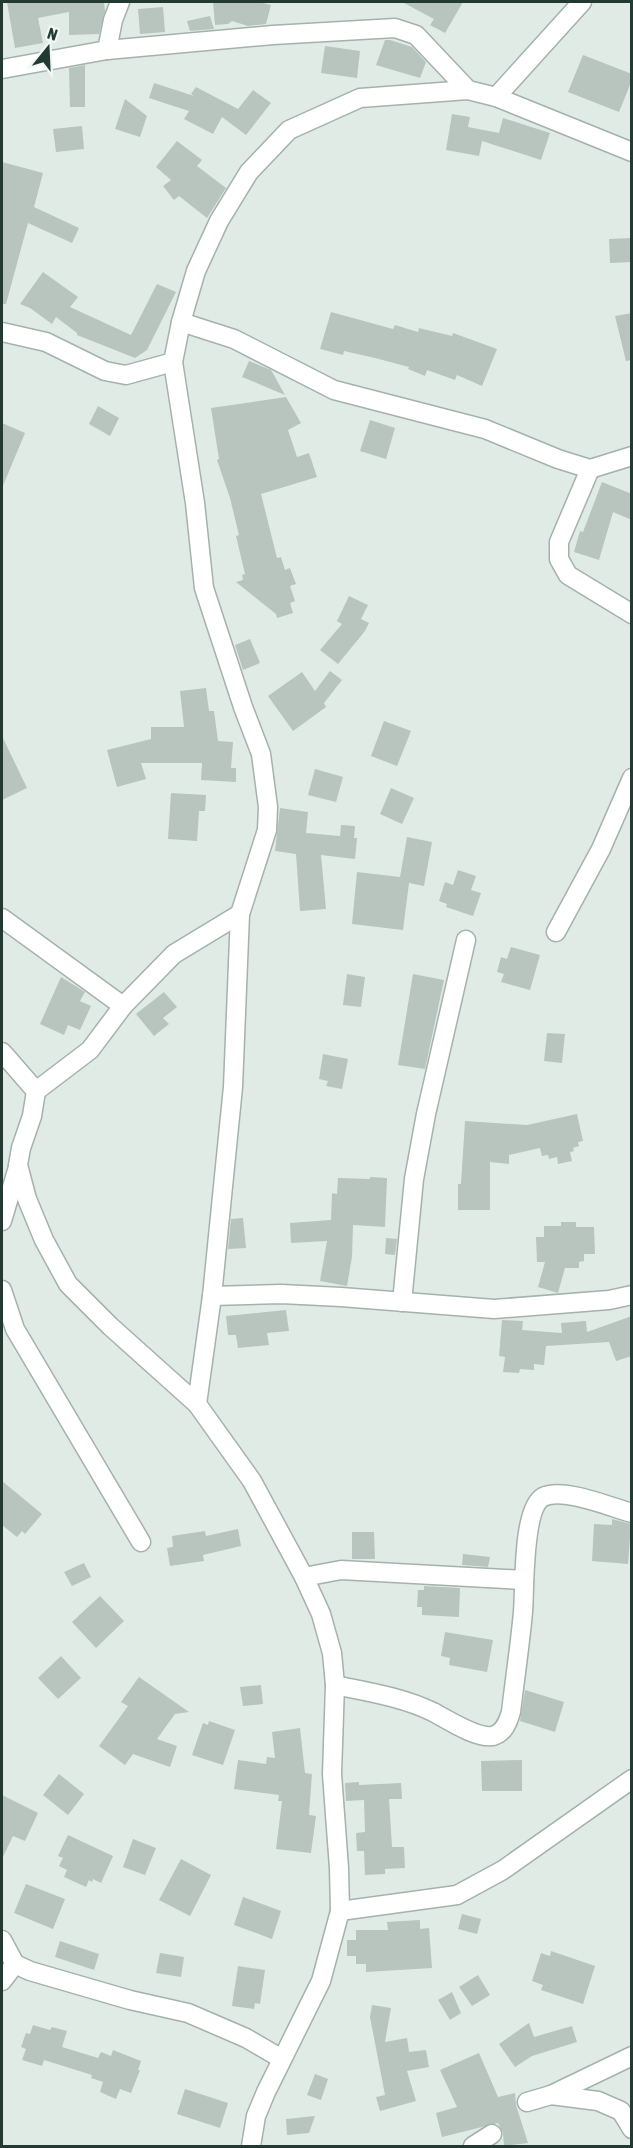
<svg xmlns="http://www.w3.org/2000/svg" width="633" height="2148" font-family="'Asap Condensed',sans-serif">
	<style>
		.building { fill: #b7c5be }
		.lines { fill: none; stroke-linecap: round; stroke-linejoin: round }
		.minor-casing { stroke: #a4b2ac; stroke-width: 21 }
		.minor { stroke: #fff; stroke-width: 18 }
	</style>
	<rect width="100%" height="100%" fill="#e1ebe6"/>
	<!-- building -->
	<g class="building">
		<polygon points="7,2 104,2 105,11 99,34 69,35 69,12 38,18 43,43 15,48"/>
		<polygon points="213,2 259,2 271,5 266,24 248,26 232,21 228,24 215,25"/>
		<polygon points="402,2 463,2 445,33 430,25 434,19"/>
		<polygon points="163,7 165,32 140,34 138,9"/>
		<polygon points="210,16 214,29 190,31 187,21"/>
		<polygon points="385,40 390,40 412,47 426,62 420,78 376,65"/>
		<polygon points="325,46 360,51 357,78 321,73"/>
		<polygon points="583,55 632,74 632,80 619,112 568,92"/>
		<polygon points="85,65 85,107 70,107 69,68"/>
		<polygon points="154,83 194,96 191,94 196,87 238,109 253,90 271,103 246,135 222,117 213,134 184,119 189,111 149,98"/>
		<polygon points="125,99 147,116 140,137 115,129"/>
		<polygon points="452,114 470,117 468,127 499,133 503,118 550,133 541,160 482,141 479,156 446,150"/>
		<polygon points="82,126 84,149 56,152 53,129"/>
		<polygon points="177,141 202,160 197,166 226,188 207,218 179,196 174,200 163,186 171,180 156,167"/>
		<polygon points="2,162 43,173 34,207 79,228 72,243 28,223 6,304 2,304"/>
		<polygon points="632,238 632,262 610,263 609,239"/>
		<polygon points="43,272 78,297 70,307 131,335 157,284 176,292 147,350 135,358 77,335 77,333 56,317 52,324 30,308 20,304"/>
		<polygon points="331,312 393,329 395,325 418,332 419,328 452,336 453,333 497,349 482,386 457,375 455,380 427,370 425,376 408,369 409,367 375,358 344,351 343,355 320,349"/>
		<polygon points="632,313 632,360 626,361 615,316"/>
		<polygon points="249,361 271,370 285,395 242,377"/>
		<polygon points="286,397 301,423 288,430 297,457 309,453 317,477 261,494 277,558 281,557 285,570 290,568 296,584 290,586 295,601 290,603 293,613 277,618 276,614 236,582 243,580 242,575 245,574 236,536 239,535 230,498 217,460 219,459 211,408"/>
		<polygon points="98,406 119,418 110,436 89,424"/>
		<polygon points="370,420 395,428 386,459 360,451"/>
		<polygon points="2,423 25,433 2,488"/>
		<polygon points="602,482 632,494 632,520 613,512 599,560 574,552 580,531 583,532"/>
		<polygon points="349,596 368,605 361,619 369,623 365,631 338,664 320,650 342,624 337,621"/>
		<polygon points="250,639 260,663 243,670 235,645"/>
		<polygon points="330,671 342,680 324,703 326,707 293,731 268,696 302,672 315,691"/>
		<polygon points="206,688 209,711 214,711 218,741 233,742 231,768 236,768 236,782 201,780 202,763 141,763 146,779 117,787 107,750 151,739 151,727 184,727 180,691"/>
		<polygon points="384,721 411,731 397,766 371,756"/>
		<polygon points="2,736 27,788 2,800"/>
		<polygon points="315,769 343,777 336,802 308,795"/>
		<polygon points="391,788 414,798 402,824 380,814"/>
		<polygon points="171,793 206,795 205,811 199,811 197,841 168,839"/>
		<polygon points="280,808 308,812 306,833 340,836 341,825 355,826 354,838 357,838 355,859 321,855 326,909 300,911 296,854 275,851"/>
		<polygon points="407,837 432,842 424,886 409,883 403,930 352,924 357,872 400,877"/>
		<polygon points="458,870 476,876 471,890 481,893 473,916 446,907 447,904 439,901 445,882 453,885"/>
		<polygon points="511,947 540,955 530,990 501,982 504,974 497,972 501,957 507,959"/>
		<polygon points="347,974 365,977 361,1007 343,1005"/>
		<polygon points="413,974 444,980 425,1069 398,1065"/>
		<polygon points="61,977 85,992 80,1001 91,1006 80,1030 68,1025 64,1035 40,1024"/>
		<polygon points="164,992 177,1007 163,1018 169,1024 154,1036 136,1014"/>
		<polygon points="547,1033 565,1034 562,1063 544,1061"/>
		<polygon points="323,1054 348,1059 342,1089 326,1086 328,1081 319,1079"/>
		<polygon points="577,1114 583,1141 578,1142 579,1146 573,1148 574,1151 570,1152 572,1161 558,1164 557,1157 549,1159 548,1155 542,1156 540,1148 509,1155 509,1164 490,1162 490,1210 458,1210 458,1184 461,1184 465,1121 527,1125"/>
		<polygon points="370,1177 387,1178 385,1227 353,1225 352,1257 347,1286 320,1281 327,1241 291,1243 290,1223 331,1220 332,1193 337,1194 338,1178 370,1179"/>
		<polygon points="243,1218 246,1248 228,1249 231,1219"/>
		<polygon points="561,1222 576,1222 576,1227 594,1227 595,1254 584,1254 584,1261 579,1262 579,1268 565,1268 558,1293 538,1287 545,1262 537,1262 536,1237 544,1237 544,1226 561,1226"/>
		<polygon points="386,1238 397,1239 395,1255 385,1254"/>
		<polygon points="286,1310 289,1331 267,1333 269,1345 238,1348 236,1335 228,1335 226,1316"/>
		<polygon points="632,1316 632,1356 616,1361 609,1342 546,1346 544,1365 534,1364 534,1370 520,1369 519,1373 503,1372 505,1357 499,1356 502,1320 523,1321 522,1330 562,1333 561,1323 586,1321 587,1332"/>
		<polygon points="2,1481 42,1514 25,1534 22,1531 17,1537 2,1525"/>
		<polygon points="612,1519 631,1524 628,1564 592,1561 594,1524 612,1525"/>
		<polygon points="238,1529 241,1546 203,1555 204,1561 170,1566 167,1548 173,1547 172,1536 205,1531 206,1536"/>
		<polygon points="352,1532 374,1532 375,1559 352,1559"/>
		<polygon points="463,1554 490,1557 488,1567 462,1565"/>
		<polygon points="84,1563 91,1577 72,1586 64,1572"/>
		<polygon points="424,1586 460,1588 459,1617 422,1615 422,1607 417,1607 418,1590 424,1590"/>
		<polygon points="100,1596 124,1621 96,1648 72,1622"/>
		<polygon points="445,1632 493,1640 487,1672 449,1665 450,1658 441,1656"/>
		<polygon points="61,1656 81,1678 58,1699 38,1678"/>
		<polygon points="139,1677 189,1712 175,1714 157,1739 177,1746 170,1767 133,1754 125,1765 99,1746 128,1706 121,1702"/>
		<polygon points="261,1685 263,1704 243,1706 240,1687"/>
		<polygon points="525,1690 564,1702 555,1732 520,1721"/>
		<polygon points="209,1721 235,1730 223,1765 192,1755 203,1723 208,1725"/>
		<polygon points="300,1728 305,1773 312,1774 309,1815 316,1816 311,1853 276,1849 282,1801 278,1801 279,1795 234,1789 238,1760 266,1764 267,1757 275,1758 272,1732"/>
		<polygon points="522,1760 522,1791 482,1791 481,1761"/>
		<polygon points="59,1774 84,1794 68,1815 43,1795"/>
		<polygon points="359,1782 359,1785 401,1783 402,1799 389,1799 392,1847 404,1847 405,1868 385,1869 385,1874 365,1875 364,1851 357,1851 356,1833 365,1832 364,1800 346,1801 345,1783"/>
		<polygon points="2,1795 38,1813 25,1841 13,1836 2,1859"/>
		<polygon points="68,1835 113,1856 101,1883 93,1879 92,1882 89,1880 86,1887 64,1877 67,1870 59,1866 63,1858 58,1856"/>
		<polygon points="133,1839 156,1848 145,1875 123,1867"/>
		<polygon points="181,1859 211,1875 190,1916 159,1900"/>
		<polygon points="26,1884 65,1899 53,1929 14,1913"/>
		<polygon points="243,1897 281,1911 272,1939 234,1925"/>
		<polygon points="462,1914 481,1919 477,1934 458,1929"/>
		<polygon points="420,1920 420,1929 429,1928 432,1968 366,1972 366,1964 356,1964 356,1956 347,1956 347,1940 356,1940 356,1930 388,1930 387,1922"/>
		<polygon points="60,1941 99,1954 94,1970 55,1957"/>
		<polygon points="551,1951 595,1966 583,2004 541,1990 543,1985 532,1981 541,1953 550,1956"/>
		<polygon points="160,1953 184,1957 181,1977 156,1973"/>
		<polygon points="238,1966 265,1970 260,2004 255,2003 254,2009 232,2006"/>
		<polygon points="478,1975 490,1995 472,2006 459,1987"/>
		<polygon points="452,1992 461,2013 450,2020 438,2000"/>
		<polygon points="372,2005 391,2008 385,2042 407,2038 409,2052 426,2050 429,2067 407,2071 416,2101 380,2111 376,2097 385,2095 370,2017"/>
		<polygon points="529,2023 534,2037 572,2026 577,2042 532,2056 515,2067 499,2044"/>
		<polygon points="33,2025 50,2030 52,2027 67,2031 62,2047 98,2058 101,2052 111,2056 113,2050 141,2061 138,2070 140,2070 131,2093 120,2089 116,2099 100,2092 103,2082 91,2078 92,2075 44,2060 42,2066 22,2060 26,2049 21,2047 26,2033 30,2034"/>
		<polygon points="479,2053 498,2097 515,2093 516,2105 528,2143 504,2146 503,2133 498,2123 442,2137 436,2113 457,2107 440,2070"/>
		<polygon points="315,2074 328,2079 321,2100 307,2095"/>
		<polygon points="185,2089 228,2103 220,2128 177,2114"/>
		<polygon points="315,2116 309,2133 287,2135 286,2119"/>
	</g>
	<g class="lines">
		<!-- minor casing -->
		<g class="minor-casing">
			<g id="minor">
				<polyline points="107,50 113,20 120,2"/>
				<polyline points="2,69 107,50 273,35 395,28 416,35 468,90"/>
				<polyline points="496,97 582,2"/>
				<polyline points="181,322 234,339 334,390 485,429 558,459 590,469 632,456"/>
				<polyline points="2,332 46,342 105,371 126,375 173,362"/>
				<polyline points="590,469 559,542 559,559 568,575 632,614"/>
				<polyline points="2,918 123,1006"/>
				<polyline points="556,932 601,849 632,778"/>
				<polyline points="2,1052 36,1091 32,1116 21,1148 18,1165 27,1199 44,1240 68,1284 110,1326 197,1404 252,1481 304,1577 321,1614 332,1653 335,1685 332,1774 339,1868 340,1911 321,1981 266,2092 256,2116 251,2146"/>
				<polyline points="36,1091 90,1050 123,1006 174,954 240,914"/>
				<polyline points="2,1221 18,1167"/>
				<polyline points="2,1290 15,1329 141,1542"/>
				<polyline points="212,1296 281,1294 341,1297 494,1309 609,1300 632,1295"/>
				<polyline points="402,1302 414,1179 426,1114 466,940"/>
				<polyline points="197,1404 212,1296 233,1087 240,914 267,830 268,807 261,754 243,707 204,588 195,503 173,362 181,322 196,271 219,221 249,172 289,130 360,98 468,90 496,97 632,152"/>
				<polyline points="304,1577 341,1570 524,1580"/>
				<path d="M335,1685C368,1692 402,1697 433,1712C448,1720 477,1739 493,1736C504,1733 508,1722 511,1712C515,1678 520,1645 523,1612C525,1589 522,1509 543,1497C563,1487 610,1507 632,1513"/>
				<polyline points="340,1911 457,1895 503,1870 632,1779"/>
				<polyline points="2,1940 15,1964 30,1971 130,2000 188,2013 246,2038 282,2059"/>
				<polyline points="2,1981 15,1964"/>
				<polyline points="551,2095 632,2056"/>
				<polyline points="527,2102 551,2095 598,2101 621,2111 632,2129"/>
				<polyline points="473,2146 492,2134"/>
			</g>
		</g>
		<!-- minor -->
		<use href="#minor" class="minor"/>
	</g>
	<!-- border -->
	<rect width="633" height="2148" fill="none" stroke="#233a32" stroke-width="6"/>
	<!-- north arrow -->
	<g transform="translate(48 48) rotate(18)" stroke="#f1f7f4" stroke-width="4.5" paint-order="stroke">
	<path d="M0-4.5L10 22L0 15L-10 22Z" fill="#233a32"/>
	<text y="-9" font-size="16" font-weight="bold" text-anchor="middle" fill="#233a32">N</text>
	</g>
</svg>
